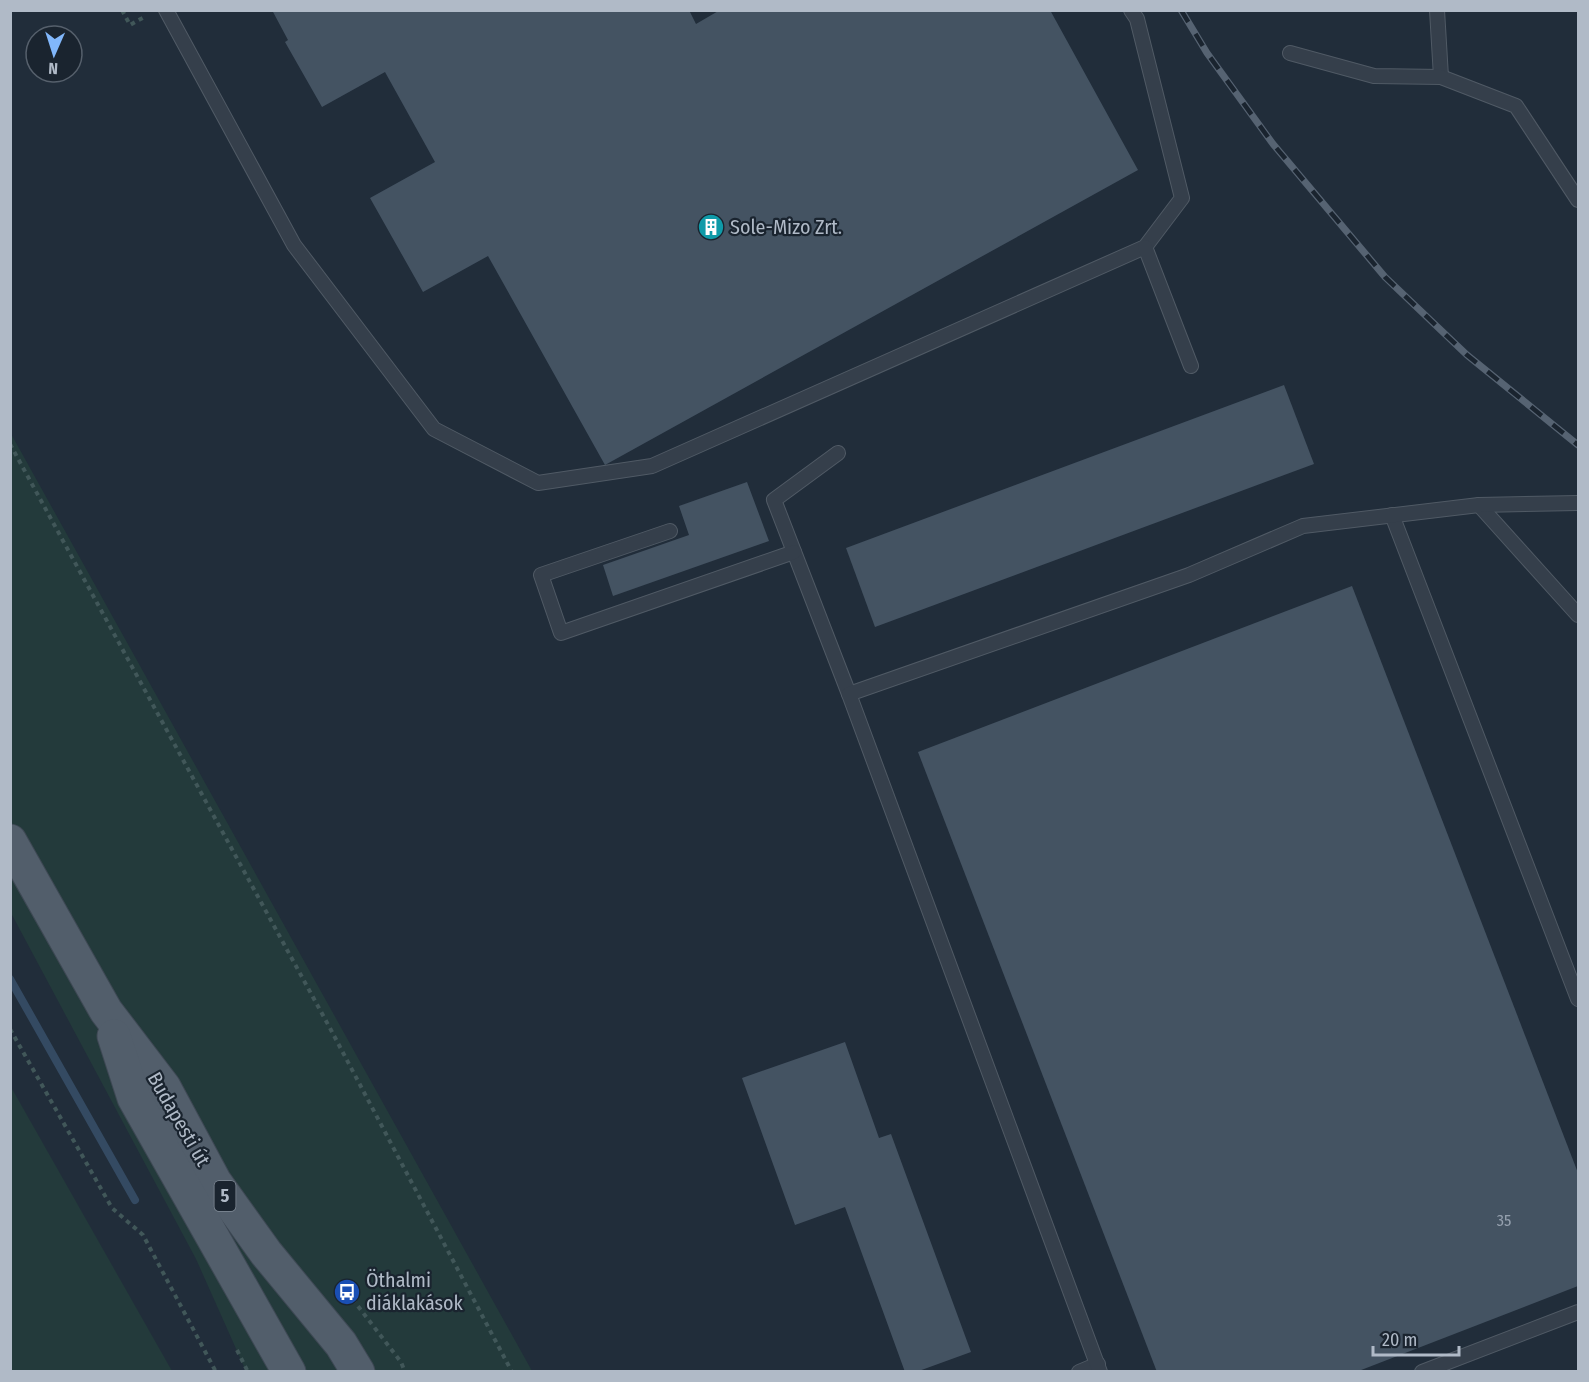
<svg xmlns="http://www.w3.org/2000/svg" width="1589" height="1382" font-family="'Fira Sans Condensed',sans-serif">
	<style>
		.green { fill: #233a3b }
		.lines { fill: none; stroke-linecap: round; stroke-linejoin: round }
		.stream { stroke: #344a62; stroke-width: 8 }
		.building { fill: #445362 }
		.lane-casing { stroke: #505a65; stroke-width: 16 }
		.primary-casing { stroke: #3e4854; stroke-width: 35 }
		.path { stroke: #415759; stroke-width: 4; stroke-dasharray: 4.5 4.5; stroke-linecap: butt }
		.lane { stroke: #353f4b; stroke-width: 14 }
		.primary { stroke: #525e6b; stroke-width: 33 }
		.rail-casing { stroke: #566372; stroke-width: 7 }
		.rail { stroke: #1a242f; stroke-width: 4.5; stroke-dasharray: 14; stroke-linecap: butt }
		.labels { text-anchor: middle; stroke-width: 4.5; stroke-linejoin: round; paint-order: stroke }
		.number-label { font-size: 16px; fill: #95a0ae }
		.shield { fill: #1a242f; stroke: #838d99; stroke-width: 1.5 }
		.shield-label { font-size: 18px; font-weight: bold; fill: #b0bac7 }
		.poi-label { font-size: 20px; fill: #b0bac7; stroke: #1a242f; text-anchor: start }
		.street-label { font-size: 20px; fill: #b0bac7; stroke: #1a242f }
	</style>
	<rect width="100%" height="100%" fill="#212d3a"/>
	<!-- green -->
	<g class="green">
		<polygon points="10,432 532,1371 246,1371 196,1259 11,913"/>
		<polygon points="11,1087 172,1371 11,1371"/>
	</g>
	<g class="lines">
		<!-- stream -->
		<polyline class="stream" points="10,979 135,1200"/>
	</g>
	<!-- building -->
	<g class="building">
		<polygon points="272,10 689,10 696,24 720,10 1050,10 1138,170 605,465 488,256 423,292 370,198 435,162 385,72 322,107 285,42 288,40"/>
		<polygon points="1284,385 1314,464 875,627 846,548"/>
		<polygon points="747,482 769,541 613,596 603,565 689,535 679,506"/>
		<polygon points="1352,586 1578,1173 1578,1286 1356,1372 1157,1372 918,752"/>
		<polygon points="845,1042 879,1138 891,1134 971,1352 916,1372 905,1372 845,1207 795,1225 742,1078"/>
	</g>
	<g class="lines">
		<!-- lane casing -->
		<g class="lane-casing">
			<g id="lane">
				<polyline points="166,10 294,245 434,429 538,483 652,466 1145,247 1182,198 1137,19 1131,10"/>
				<polyline points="1437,10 1441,77"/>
				<polyline points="1290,53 1374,76 1441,77 1516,106 1578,200"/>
				<polyline points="1145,247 1191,366"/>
				<polyline points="838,453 774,500 849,694"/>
				<polyline points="1479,505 1578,615"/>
				<polyline points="1392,515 1578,999"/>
				<polyline points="670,531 541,575 561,633 794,552"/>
				<polyline points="1079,1372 1098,1364"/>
				<polyline points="1100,1372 849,694 1189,575 1303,526 1479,505 1578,503"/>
				<polyline points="1422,1372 1578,1312"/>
			</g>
		</g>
		<!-- primary casing -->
		<g class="primary-casing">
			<g id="primary">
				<polyline points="10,841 106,1011 164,1087 215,1182 266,1253 341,1344 358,1372"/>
				<polyline points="114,1036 134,1098 289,1372"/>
			</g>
		</g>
		<!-- path -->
		<g class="path">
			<polyline points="122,10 130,25 146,16"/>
			<polyline points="10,444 331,1030 512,1372"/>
			<polyline points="10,1029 112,1208 143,1235 216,1372"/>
			<polyline points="347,1292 401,1362 405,1372"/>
			<polyline points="237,1350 248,1372"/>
		</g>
		<!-- lane -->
		<use href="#lane" class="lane"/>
		<!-- primary -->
		<use href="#primary" class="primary"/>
		<!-- rail casing -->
		<g class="rail-casing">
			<polyline id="rail" points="1181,10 1207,53 1273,144 1385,277 1467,355 1578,445"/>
		</g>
		<!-- rail -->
		<use href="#rail" class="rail"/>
	</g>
	<!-- icons -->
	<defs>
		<g id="building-disc" transform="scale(1.35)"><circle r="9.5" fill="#0f9aa8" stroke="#1a242f"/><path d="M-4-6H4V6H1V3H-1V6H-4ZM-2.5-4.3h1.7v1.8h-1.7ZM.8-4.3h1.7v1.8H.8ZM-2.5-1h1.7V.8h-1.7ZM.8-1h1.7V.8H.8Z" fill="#fff"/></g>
		<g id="bus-disc" transform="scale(1.35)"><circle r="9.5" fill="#1a4fb4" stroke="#1a242f"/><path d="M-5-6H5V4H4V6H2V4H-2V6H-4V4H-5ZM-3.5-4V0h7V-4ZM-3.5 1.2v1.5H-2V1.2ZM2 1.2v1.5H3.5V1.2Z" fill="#fff"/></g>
	</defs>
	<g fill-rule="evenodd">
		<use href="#building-disc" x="711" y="227"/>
		<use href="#bus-disc" x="347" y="1292"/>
	</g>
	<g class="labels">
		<!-- number labels -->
		<g class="number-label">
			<text x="1504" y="1226">35</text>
		</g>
		<!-- shield labels -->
		<rect class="shield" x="214.5" y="1181" width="21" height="30" rx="4.5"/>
		<g class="shield-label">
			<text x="225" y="1202">5</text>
		</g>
		<!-- poi labels -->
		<g class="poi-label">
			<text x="730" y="234">Sole-Mizo Zrt.</text>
			<text x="366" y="1287">Öthalmi<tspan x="366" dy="23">diáklakások</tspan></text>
		</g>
		<!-- street labels -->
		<g class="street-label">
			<text transform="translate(179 1119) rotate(60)" y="7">Budapesti út</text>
		</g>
	</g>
	<!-- border -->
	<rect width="1589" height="1382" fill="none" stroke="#b0bac7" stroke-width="24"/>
	<!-- north arrow -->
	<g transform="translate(54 54) rotate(183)"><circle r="28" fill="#1a242f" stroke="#56606c" stroke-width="1.5"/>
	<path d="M0-4.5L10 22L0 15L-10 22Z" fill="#81b7fb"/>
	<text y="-9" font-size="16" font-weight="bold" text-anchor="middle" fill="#b0bac7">N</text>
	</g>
	<!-- scale -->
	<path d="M1373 1346v9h86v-9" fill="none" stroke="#b0bac7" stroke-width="3"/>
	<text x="1382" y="1346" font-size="18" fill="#b0bac7" stroke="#1a242f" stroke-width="4.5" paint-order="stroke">20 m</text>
</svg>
